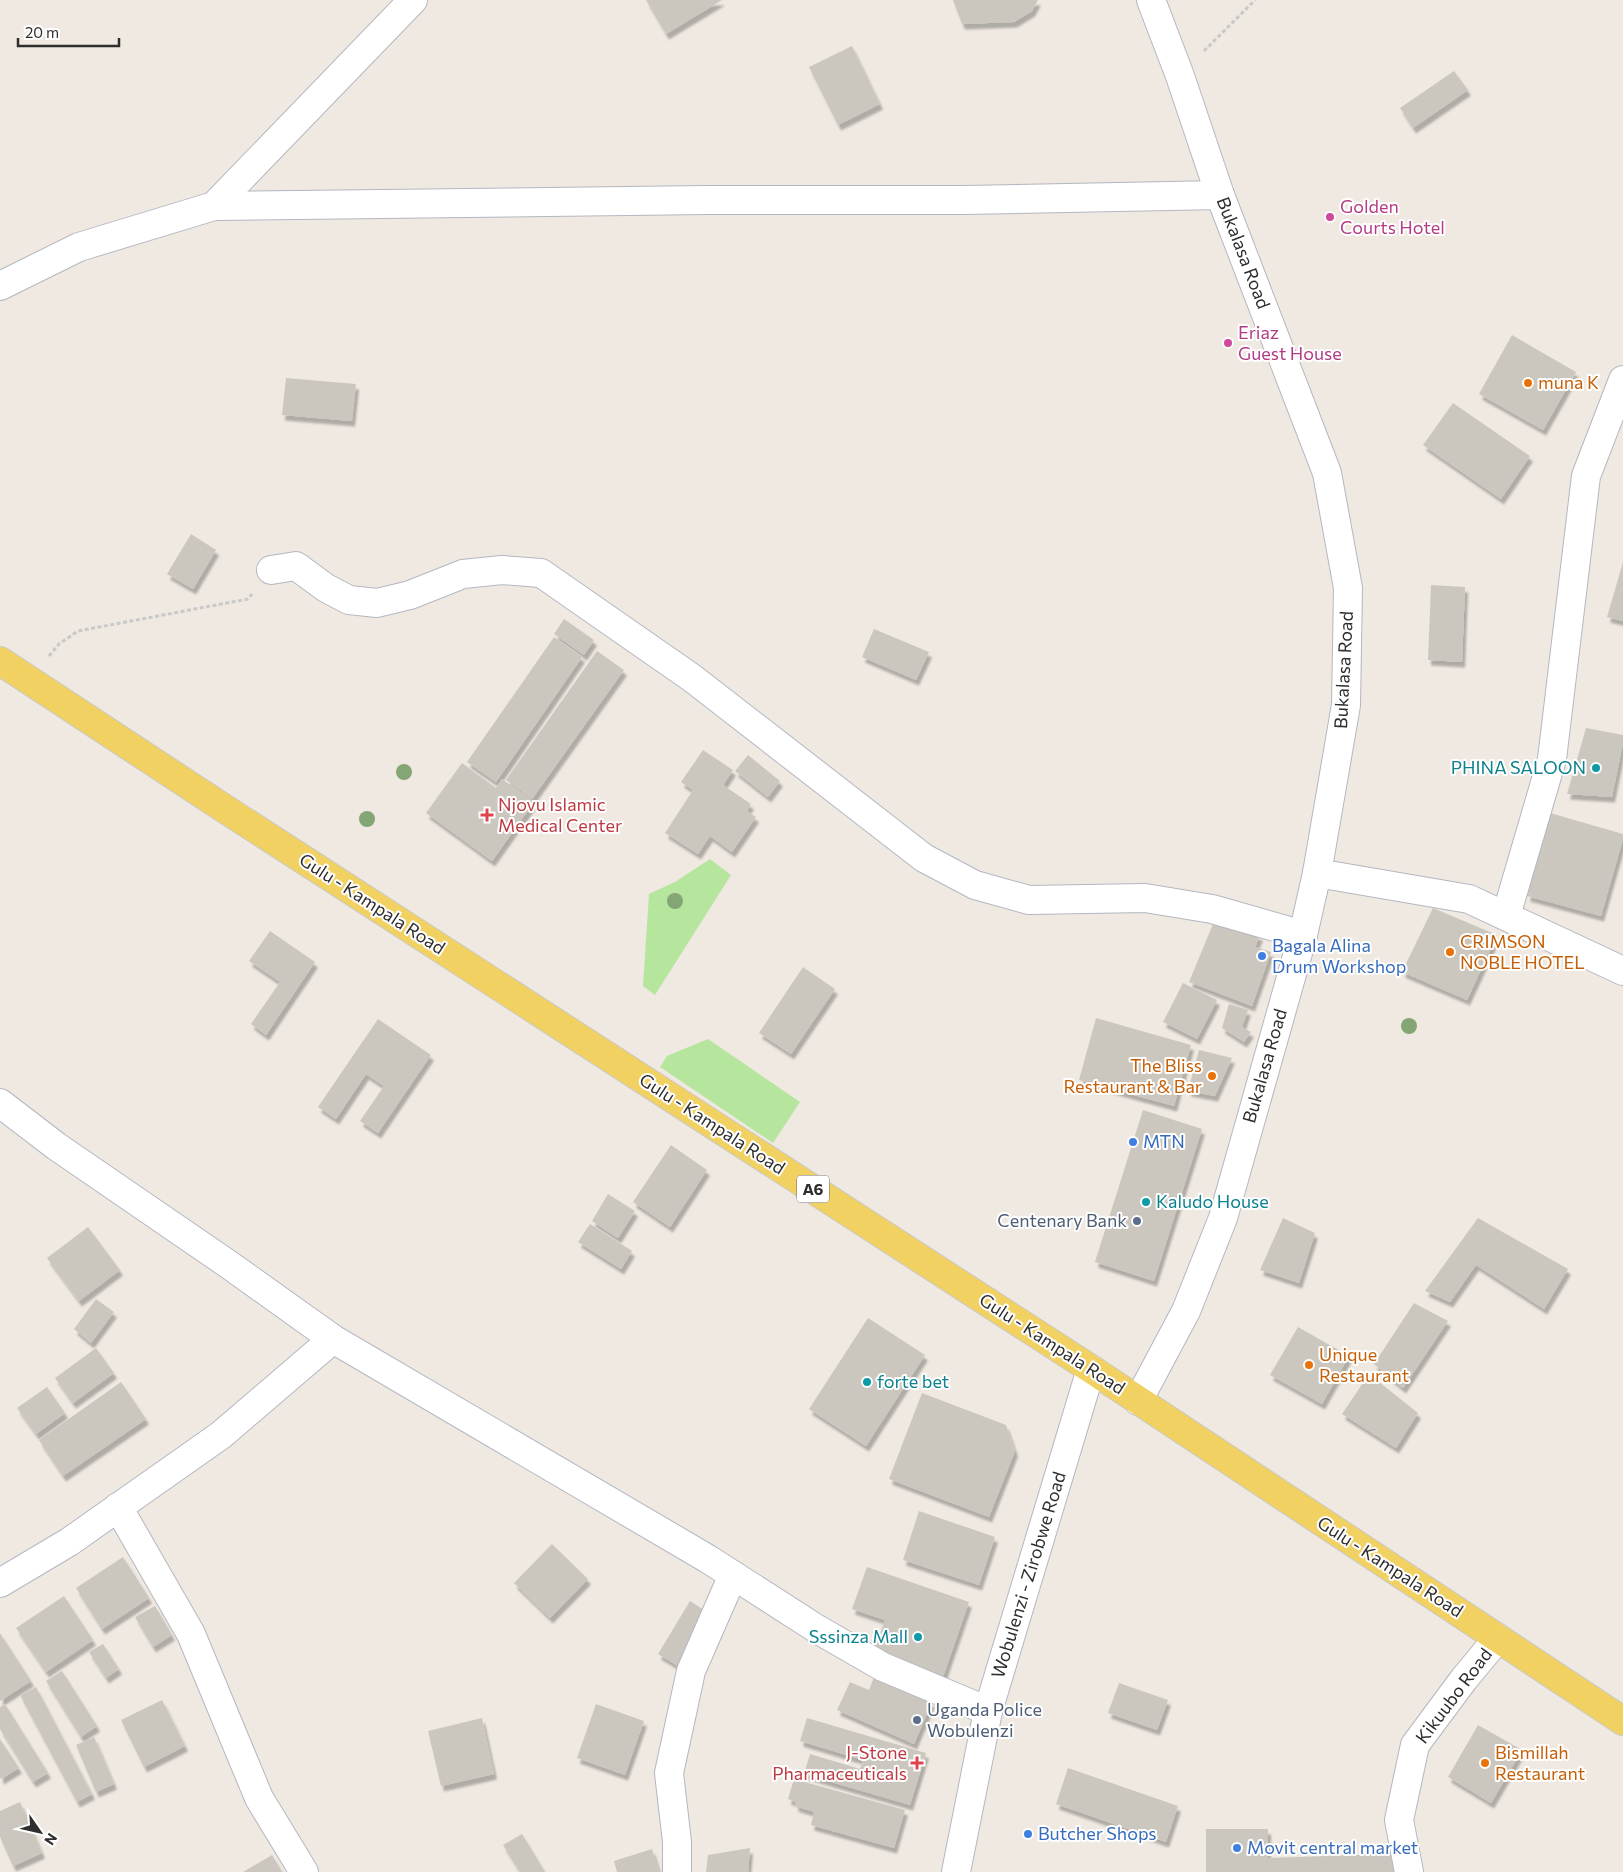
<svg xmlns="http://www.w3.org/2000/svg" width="1623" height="1872" font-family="Commissioner,sans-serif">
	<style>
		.green { fill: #b6e59e }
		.building { fill: #cbc7bf; filter: url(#shadow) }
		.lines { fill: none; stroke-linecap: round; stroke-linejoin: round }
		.minor-casing { stroke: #b4b7c1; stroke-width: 30 }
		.tertiary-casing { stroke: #b4b7c1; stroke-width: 30 }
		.primary-casing { stroke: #c9c9c9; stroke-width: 30 }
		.path { stroke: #c9c9c9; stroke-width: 3; stroke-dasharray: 4 2.5; stroke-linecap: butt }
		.minor { stroke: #fff; stroke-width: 28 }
		.tertiary { stroke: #fff; stroke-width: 28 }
		.primary { stroke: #f2d163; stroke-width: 28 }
		.tree { fill: #84a574 }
		.hotel-dot { fill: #d1479c; stroke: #fff; stroke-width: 2 }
		.food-dot { fill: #e8710a; stroke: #fff; stroke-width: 2 }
		.culture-dot { fill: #0f9aa8; stroke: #fff; stroke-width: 2 }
		.health-dot { fill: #e0444e; stroke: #fff; stroke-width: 2 }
		.shop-dot { fill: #3f7fe0; stroke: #fff; stroke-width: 2 }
		.service-dot { fill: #5c6f8a; stroke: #fff; stroke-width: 2 }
		.labels { text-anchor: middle; stroke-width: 4; stroke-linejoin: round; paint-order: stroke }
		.shield { fill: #fff; stroke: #6d6d6d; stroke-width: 1 }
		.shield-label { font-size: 16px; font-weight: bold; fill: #2e2e2e }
		.hotel-label { font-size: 18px; fill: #b23c85; stroke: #fff; text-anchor: start }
		.street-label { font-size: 18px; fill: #2e2e2e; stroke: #fff }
		.food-label { font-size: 18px; fill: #c56008; stroke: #fff; text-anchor: start }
		.culture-label { font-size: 18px; fill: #0d838f; stroke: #fff; text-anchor: end }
		.health-label { font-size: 18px; fill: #be3a42; stroke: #fff; text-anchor: start }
		.shop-label { font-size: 18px; fill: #366cbe; stroke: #fff; text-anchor: start }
		.service-label { font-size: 18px; fill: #4e5e75; stroke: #fff; text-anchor: end }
	</style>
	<defs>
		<filter id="shadow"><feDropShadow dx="3" dy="5.5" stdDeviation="1" flood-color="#0004"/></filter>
	</defs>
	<rect width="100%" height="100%" fill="#efe9e1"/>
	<!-- green -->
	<g class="green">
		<polygon points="710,859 731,875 655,995 643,986 649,894 675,882"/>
		<polygon points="708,1039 800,1102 773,1143 660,1067 667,1056"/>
	</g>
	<!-- building -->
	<g class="building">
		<polygon points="646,0 722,0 666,34"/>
		<polygon points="953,0 1038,0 1032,11 1014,22 962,24"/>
		<polygon points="852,46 880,104 838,125 809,67"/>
		<polygon points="1454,71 1468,90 1413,128 1400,108"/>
		<polygon points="1512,335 1576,372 1543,430 1479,394"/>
		<polygon points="286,378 356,384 352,421 282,415"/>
		<polygon points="1453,403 1530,456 1501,499 1423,445"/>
		<polygon points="191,534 216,550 193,589 167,574"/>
		<polygon points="1623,562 1623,621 1607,617"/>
		<polygon points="1431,585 1465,587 1462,662 1428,660"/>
		<polygon points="564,619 594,640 584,655 554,634"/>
		<polygon points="874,629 929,652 916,680 862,657"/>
		<polygon points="554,637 582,657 496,782 467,762"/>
		<polygon points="597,651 624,670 532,799 506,780"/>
		<polygon points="1586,728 1623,735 1623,743 1612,797 1567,794"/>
		<polygon points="703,750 733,770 723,785 751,804 747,811 756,817 732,852 710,836 698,854 665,833 693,790 681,782"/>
		<polygon points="748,755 780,781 768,797 735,771"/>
		<polygon points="462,763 496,788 502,779 534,802 492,861 426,813"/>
		<polygon points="1550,813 1623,834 1623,839 1601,916 1527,896"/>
		<polygon points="1433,908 1497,935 1467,1000 1402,972"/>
		<polygon points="1213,924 1260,935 1255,947 1271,952 1252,1006 1189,982"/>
		<polygon points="270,931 315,962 266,1035 251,1024 280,982 249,961"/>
		<polygon points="803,967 835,989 791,1054 759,1033"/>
		<polygon points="1183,983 1217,1000 1197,1039 1163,1022"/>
		<polygon points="1229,1004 1248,1010 1242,1027 1251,1032 1244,1042 1222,1028"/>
		<polygon points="1096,1018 1191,1045 1174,1106 1079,1080"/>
		<polygon points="378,1019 431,1055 378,1133 360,1121 384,1086 366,1074 336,1119 318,1107"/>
		<polygon points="1199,1050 1232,1058 1215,1096 1188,1091"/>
		<polygon points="1143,1110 1202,1129 1154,1281 1095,1262"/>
		<polygon points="671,1145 707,1170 670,1227 633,1202"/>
		<polygon points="608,1194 635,1211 618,1238 592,1221"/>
		<polygon points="1283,1218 1315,1233 1299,1283 1260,1270"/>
		<polygon points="1478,1218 1568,1269 1544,1309 1476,1265 1450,1302 1425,1291"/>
		<polygon points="590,1224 632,1251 621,1269 578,1242"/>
		<polygon points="88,1227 120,1270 79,1301 47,1258"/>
		<polygon points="96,1299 114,1312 91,1343 74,1329"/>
		<polygon points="1414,1303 1448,1321 1403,1388 1374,1364"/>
		<polygon points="868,1318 925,1355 866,1446 809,1409"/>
		<polygon points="1298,1327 1349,1356 1322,1404 1270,1375"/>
		<polygon points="96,1348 114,1373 73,1403 55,1378"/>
		<polygon points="1369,1374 1418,1413 1396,1448 1342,1414"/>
		<polygon points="121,1382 146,1419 63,1476 39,1440"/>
		<polygon points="47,1387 65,1413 36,1434 17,1408"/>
		<polygon points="922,1393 1006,1425 1015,1451 989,1517 889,1479"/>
		<polygon points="919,1511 995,1537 979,1585 903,1560"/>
		<polygon points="552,1544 588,1579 550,1618 514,1583"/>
		<polygon points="123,1557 149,1598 102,1629 76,1588"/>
		<polygon points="867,1567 969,1602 943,1677 873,1653 885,1620 852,1609"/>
		<polygon points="64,1596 93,1640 46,1672 16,1628"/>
		<polygon points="690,1601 710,1614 678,1666 658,1654"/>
		<polygon points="155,1606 172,1635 153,1647 135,1617"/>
		<polygon points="0,1633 31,1681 0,1701"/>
		<polygon points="103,1644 119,1669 106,1678 89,1652"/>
		<polygon points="62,1671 97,1726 81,1737 46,1681"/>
		<polygon points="874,1677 932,1702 914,1744 837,1710 850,1682 869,1690"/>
		<polygon points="1119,1683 1168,1700 1157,1730 1108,1713"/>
		<polygon points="36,1687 92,1794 77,1802 20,1695"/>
		<polygon points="162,1700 185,1746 144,1767 121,1720"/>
		<polygon points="5,1704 48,1773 33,1782 0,1729 0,1707"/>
		<polygon points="596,1704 644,1721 625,1775 577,1758"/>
		<polygon points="482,1718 494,1774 441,1786 428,1731"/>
		<polygon points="807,1718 926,1753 910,1805 804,1774 810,1754 860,1769 863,1760 800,1741"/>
		<polygon points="1478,1725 1522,1750 1491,1803 1448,1777"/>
		<polygon points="94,1737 114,1784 96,1792 76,1745"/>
		<polygon points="0,1739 19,1768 1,1779 0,1777"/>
		<polygon points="1068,1768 1178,1806 1166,1842 1056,1804"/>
		<polygon points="794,1779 905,1810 894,1848 811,1825 814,1812 795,1806 796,1802 788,1799"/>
		<polygon points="20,1802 42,1853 13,1866 0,1837 0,1811"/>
		<polygon points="1206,1829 1268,1829 1268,1858 1356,1855 1401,1851 1403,1872 1206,1872"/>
		<polygon points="522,1834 545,1872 520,1872 503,1845"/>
		<polygon points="750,1848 748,1872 706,1872 708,1855"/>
		<polygon points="652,1849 659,1872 617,1872 614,1861"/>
		<polygon points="272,1855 282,1872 243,1872"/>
	</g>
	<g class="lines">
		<!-- minor casing -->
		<g class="minor-casing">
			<g id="minor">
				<polyline points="214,206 707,200 965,200 1220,195"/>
				<polyline points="0,286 79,247 214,206 413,0"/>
				<polyline points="271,570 296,566 326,588 349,600 377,603 410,595 463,574 502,570 541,573 692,678 924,858 975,885 1029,900 1145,898 1212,909 1303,935"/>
				<polyline points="1317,873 1469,899 1623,971"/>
				<polyline points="1506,916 1552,759 1586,476 1623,380"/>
				<polyline points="0,1103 56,1146 228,1264 333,1339 708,1559 817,1629 883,1667 988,1711"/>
				<polyline points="118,1507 191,1634 259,1798 304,1872"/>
				<polyline points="0,1583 69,1542 221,1435 333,1339"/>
				<polyline points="677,1872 677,1842 669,1773 691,1671 733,1575"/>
				<polyline points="1409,1872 1399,1820 1415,1745 1464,1679 1498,1638"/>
			</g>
		</g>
		<!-- tertiary casing -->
		<g class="tertiary-casing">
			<g id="tertiary">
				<polyline points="1138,1401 1186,1311 1223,1218 1303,935 1317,873 1346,705 1348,588 1327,473 1220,195 1180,76 1151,0"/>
				<polyline points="956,1872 988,1711 1091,1369"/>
			</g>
		</g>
		<!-- primary casing -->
		<g class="primary-casing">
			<polyline id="primary" points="0,661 222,807 1091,1369 1623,1721"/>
		</g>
		<!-- path -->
		<g class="path">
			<polyline points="1204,51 1255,0"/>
			<polyline points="49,656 59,644 78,631 248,599 252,594"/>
		</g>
		<!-- minor -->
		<use href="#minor" class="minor"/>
		<!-- tertiary -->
		<use href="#tertiary" class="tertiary"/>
		<!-- primary -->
		<use href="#primary" class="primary"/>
	</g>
	<!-- trees -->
	<g class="tree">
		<circle cx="404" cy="772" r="8"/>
		<circle cx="367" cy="819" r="8"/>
		<circle cx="675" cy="901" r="8"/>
		<circle cx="1409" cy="1026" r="8"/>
	</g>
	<!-- markers -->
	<g class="hotel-dot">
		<circle cx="1330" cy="217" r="5"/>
		<circle cx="1228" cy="343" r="5"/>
	</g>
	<g class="food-dot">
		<circle cx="1528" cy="383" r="5"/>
		<circle cx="1450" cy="952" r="5"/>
		<circle cx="1212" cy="1076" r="5"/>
		<circle cx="1309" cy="1365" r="5"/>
		<circle cx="1485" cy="1763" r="5"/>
	</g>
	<g class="culture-dot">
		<circle cx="1596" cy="768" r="5"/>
		<circle cx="1146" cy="1202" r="5"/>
		<circle cx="867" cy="1382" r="5"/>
		<circle cx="918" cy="1637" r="5"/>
	</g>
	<g class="health-dot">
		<path d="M484.5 807.5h5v5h5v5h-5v5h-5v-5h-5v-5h5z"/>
		<path d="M914.5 1755.5h5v5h5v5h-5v5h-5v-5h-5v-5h5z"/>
	</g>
	<g class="shop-dot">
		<circle cx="1262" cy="956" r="5"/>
		<circle cx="1133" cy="1142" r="5"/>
		<circle cx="1028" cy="1834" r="5"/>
		<circle cx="1237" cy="1848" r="5"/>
	</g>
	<g class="service-dot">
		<circle cx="1137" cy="1221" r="5"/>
		<circle cx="917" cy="1720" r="5"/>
	</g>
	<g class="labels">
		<!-- shield labels -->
		<rect class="shield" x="797" y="1175.5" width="32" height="27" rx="4"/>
		<g class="shield-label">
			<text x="813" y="1195">A6</text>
		</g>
		<!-- hotel labels -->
		<g class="hotel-label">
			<text x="1340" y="213">Golden<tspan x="1340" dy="21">Courts Hotel</tspan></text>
			<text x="1238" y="339">Eriaz<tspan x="1238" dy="21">Guest House</tspan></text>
		</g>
		<!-- street labels -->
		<g class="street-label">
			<text transform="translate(1243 253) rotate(69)" y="6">Bukalasa Road</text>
			<text transform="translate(1344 670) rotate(-87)" y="6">Bukalasa Road</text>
			<text transform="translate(372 904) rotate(33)" y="6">Gulu - Kampala Road</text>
			<text transform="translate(1265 1066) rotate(-74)" y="6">Bukalasa Road</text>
			<text transform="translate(712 1124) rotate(33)" y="6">Gulu - Kampala Road</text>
			<text transform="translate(1052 1344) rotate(33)" y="6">Gulu - Kampala Road</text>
			<text transform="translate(1390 1567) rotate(33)" y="6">Gulu - Kampala Road</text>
			<text transform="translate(1029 1575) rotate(-73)" y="6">Wobulenzi - Zirobwe Road</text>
			<text transform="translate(1454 1696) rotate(-53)" y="6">Kikuubo Road</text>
		</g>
		<!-- food labels -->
		<g class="food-label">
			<text x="1538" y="389">muna K</text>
			<text x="1460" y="948">CRIMSON<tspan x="1460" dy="21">NOBLE HOTEL</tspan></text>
			<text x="1202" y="1072" text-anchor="end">The Bliss<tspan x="1202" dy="21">Restaurant &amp; Bar</tspan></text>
			<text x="1319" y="1361">Unique<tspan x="1319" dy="21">Restaurant</tspan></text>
			<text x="1495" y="1759">Bismillah<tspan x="1495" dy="21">Restaurant</tspan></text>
		</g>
		<!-- culture labels -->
		<g class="culture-label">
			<text x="1586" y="774">PHINA SALOON</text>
			<text x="1156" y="1208" text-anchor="start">Kaludo House</text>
			<text x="877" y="1388" text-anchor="start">forte bet</text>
			<text x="908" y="1643">Sssinza Mall</text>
		</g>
		<!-- health labels -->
		<g class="health-label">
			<text x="498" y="811">Njovu Islamic<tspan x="498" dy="21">Medical Center</tspan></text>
			<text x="907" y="1759" text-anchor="end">J-Stone<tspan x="907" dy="21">Pharmaceuticals</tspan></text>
		</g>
		<!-- shop labels -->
		<g class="shop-label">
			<text x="1272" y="952">Bagala Alina<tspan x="1272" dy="21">Drum Workshop</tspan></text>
			<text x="1143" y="1148">MTN</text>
			<text x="1038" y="1840">Butcher Shops</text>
			<text x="1247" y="1854">Movit central market</text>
		</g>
		<!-- service labels -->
		<g class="service-label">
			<text x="1127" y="1227">Centenary Bank</text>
			<text x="927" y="1716" text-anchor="start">Uganda Police<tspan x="927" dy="21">Wobulenzi</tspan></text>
		</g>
	</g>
	<!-- north arrow -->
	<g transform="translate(40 1832) rotate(124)" stroke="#ffffff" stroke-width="4" paint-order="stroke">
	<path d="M0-4L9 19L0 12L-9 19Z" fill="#2e2e2e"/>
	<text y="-8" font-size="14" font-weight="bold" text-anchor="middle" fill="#2e2e2e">N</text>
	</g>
	<!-- scale -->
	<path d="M18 38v8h101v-8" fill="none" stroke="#2e2e2e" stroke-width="2.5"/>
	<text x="25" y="38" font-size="15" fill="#2e2e2e" stroke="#ffffff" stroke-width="4" paint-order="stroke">20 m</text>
</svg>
